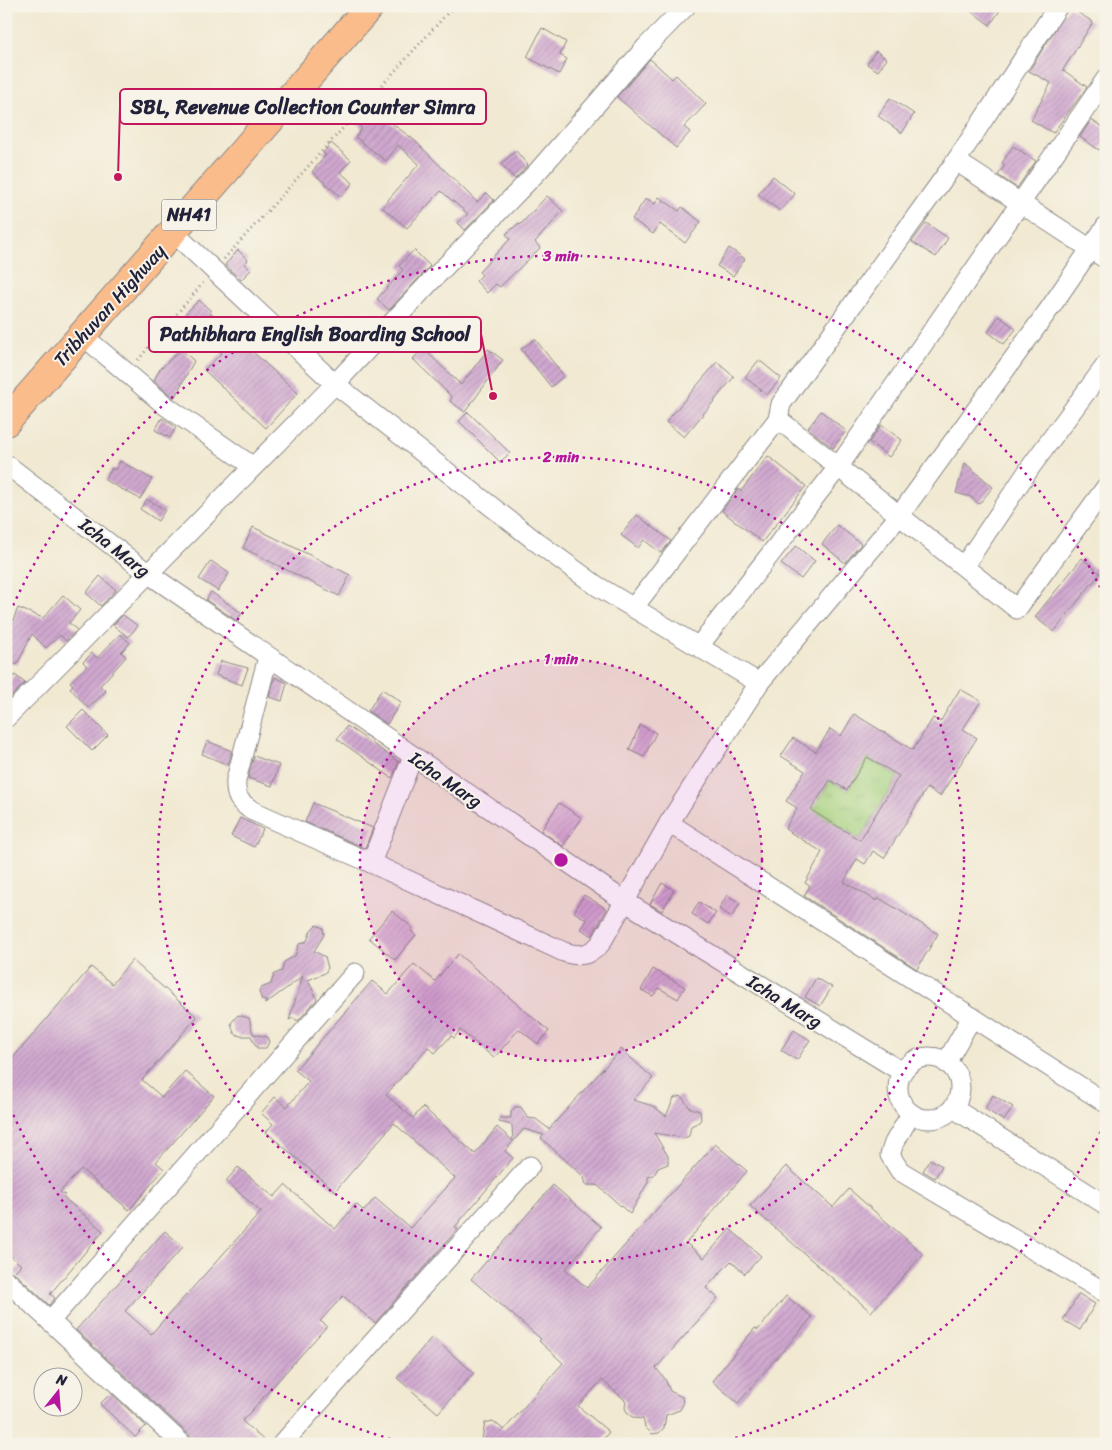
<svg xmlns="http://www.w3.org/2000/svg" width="1112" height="1450" font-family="Sriracha,sans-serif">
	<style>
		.grass { fill: url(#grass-tufts); stroke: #63795c }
		.building { fill: url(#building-hatch); fill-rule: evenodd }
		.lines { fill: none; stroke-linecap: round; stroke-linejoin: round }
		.minor-casing { stroke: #8a8686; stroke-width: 21 }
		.highway-casing { stroke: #8a8686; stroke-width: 30 }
		.path { stroke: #8a8686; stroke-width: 3; stroke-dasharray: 1 4; stroke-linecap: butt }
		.minor { stroke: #fff; stroke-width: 19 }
		.highway { stroke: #fabc8b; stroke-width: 28 }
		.ring { fill: none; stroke: #b5179e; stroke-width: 2.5; stroke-dasharray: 2.5 5 }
		.labels { text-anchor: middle; stroke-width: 4; stroke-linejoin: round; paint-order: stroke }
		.shield { fill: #f7f3e8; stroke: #62616f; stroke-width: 1 }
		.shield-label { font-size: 18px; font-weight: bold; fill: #22223b }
		.street-label { font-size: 19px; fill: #22223b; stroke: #f7f3e8 }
		.centre { fill: #b5179e; stroke: #f7f3e8; stroke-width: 2.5 }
		.ring-label { font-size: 15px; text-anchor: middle; font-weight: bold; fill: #b5179e; stroke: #f7f3e8; stroke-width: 4; stroke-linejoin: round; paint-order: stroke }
		.leader { fill: none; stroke: #c2185b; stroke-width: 2 }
		.callout-dot { fill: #c2185b; stroke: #f7f3e8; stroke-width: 2 }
		.callout { fill: #f7f3e8; stroke: #c2185b; stroke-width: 2 }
		.callout-label { font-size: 20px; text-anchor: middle; font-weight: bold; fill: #22223b }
	</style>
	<defs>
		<pattern id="grass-tufts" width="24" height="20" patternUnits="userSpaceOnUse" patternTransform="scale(1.25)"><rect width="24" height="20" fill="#a4d07c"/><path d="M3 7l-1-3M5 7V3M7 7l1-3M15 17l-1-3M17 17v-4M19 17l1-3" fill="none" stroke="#8db26c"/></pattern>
		<pattern id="building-hatch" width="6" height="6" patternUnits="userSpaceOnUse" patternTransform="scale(1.25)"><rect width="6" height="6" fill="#d0a8cf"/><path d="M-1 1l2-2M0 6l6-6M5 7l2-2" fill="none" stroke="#b290b3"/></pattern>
	</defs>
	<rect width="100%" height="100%" fill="#f7f3e8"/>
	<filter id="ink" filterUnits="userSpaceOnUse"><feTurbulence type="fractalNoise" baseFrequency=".02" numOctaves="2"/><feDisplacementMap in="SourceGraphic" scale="10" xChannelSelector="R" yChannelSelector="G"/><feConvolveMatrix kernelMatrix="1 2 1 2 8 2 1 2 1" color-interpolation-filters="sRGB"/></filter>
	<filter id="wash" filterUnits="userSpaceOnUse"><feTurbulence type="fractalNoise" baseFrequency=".0096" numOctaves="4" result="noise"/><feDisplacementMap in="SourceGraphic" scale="20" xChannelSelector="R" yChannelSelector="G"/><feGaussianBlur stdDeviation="1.12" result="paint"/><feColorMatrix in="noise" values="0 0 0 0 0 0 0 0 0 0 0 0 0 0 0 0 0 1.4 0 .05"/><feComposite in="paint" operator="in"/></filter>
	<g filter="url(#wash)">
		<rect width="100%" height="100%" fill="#f1e9d2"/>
		<!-- grass -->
		<polygon class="grass" points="851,748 898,776 860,839 813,810 830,781 848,790 859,772 842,761"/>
		<g id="blocks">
			<!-- building -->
			<g class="building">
				<polygon points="964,6 1003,6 990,25"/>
				<polygon points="1069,7 1093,22 1063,70 1087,87 1053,133 1031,120 1051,83 1029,71"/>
				<polygon points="542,28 566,42 560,55 567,59 559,74 527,57"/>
				<polygon points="876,51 887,59 878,71 867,64"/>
				<polygon points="650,59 672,79 676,75 706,104 684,127 690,132 676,148 617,97"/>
				<polygon points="890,98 914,114 902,133 878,116"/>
				<polygon points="375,111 413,139 477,202 487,193 494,200 465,230 458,223 468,214 441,191 407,228 382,207 419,164 398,145 386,161 355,137 362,128 355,122 363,112 370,117"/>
				<polygon points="1091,120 1106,129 1106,141 1099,150 1080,137"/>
				<polygon points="331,143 351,160 340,172 353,183 341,197 312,172 326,155 323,153"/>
				<polygon points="1013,146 1036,161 1017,188 998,175 1005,165 1002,163"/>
				<polygon points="516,151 528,165 515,179 501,164"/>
				<polygon points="773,176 795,194 780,211 758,194"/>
				<polygon points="547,196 563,211 535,242 540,248 500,287 496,284 487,293 476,281 482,275 479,272 510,239 506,234 519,223 520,225"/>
				<polygon points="659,197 679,211 682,207 701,222 685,243 660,224 653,234 632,219 646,198 655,204"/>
				<polygon points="926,223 948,238 936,257 912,242"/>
				<polygon points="729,248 745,259 733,276 717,266"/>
				<polygon points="238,250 248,260 244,264 251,270 241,280 225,265"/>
				<polygon points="414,250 430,266 389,310 377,299 403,270 399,266"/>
				<polygon points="199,300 211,311 209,312 298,393 266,428 204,370 222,353 183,316"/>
				<polygon points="999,316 1016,329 1004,344 988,332"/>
				<polygon points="535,339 564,376 551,387 521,349"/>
				<polygon points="423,348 461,385 488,349 503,360 465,412 450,401 452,397 413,359"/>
				<polygon points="181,349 194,361 174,398 154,381 160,369"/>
				<polygon points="759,360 781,378 767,395 745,377"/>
				<polygon points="717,362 734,377 684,437 666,422"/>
				<polygon points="821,411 846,431 833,448 808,428"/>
				<polygon points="468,412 510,453 500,462 459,421"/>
				<polygon points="162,418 176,427 170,438 155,430"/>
				<polygon points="881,425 902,440 889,457 869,442"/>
				<polygon points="768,456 806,486 762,542 722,511 738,489 741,491"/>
				<polygon points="120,461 152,479 140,499 105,480 112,468 115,470"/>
				<polygon points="965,463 993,487 979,504 971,497 956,493"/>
				<polygon points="147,499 165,510 158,521 140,509"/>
				<polygon points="637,515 671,541 661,553 644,540 638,548 621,535"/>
				<polygon points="837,525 861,544 845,563 822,544"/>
				<polygon points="253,527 350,575 339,596 243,548"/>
				<polygon points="796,546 815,561 801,579 781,564"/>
				<polygon points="1082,558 1100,573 1054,632 1035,617"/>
				<polygon points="211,561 229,573 218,591 199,579"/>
				<polygon points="100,576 116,590 101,606 86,593"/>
				<polygon points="211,592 242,613 237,621 206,600"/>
				<polygon points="63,595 80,610 69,623 77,630 66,641 60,635 46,648 32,634 17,665 6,660 6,624 11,626 18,608 43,618"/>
				<polygon points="123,615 138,626 128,637 113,625"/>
				<polygon points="120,634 130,643 121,652 126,657 100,686 106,691 88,708 70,688 73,685 70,682 87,666 83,662 92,653 97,658"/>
				<polygon points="221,661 248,668 242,685 216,675"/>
				<polygon points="15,675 25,683 6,702 6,685"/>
				<polygon points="275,677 287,683 282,701 269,697"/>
				<polygon points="382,689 401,702 387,724 368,711"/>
				<path d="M960,689L981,701L963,729L977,738L940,796L927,788L884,858L873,851L865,864L857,859L844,882L877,901L879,898L938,934L917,969L804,896L810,886L805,883L822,852L785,829L797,808L786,801L805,771L781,756L793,738L816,752L830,729L841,736L854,714L913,750L933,718L940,722ZM867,757L899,776L860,840L811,810L830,780L847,790Z"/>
				<polygon points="83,710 108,735 92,751 67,726"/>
				<polygon points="640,725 656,733 644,757 629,750"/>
				<polygon points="347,726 399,762 392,778 337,739"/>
				<polygon points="207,741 232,751 228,765 202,754"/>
				<polygon points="254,756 279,765 272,786 248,778"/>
				<polygon points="313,803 373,828 365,848 305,822"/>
				<polygon points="559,803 582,818 563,846 541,831"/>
				<polygon points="240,818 263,829 254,847 231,836"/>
				<polygon points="662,883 674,890 662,911 650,904"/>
				<polygon points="584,895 607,909 592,936 581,929 587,920 574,912"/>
				<polygon points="727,895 740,903 732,917 719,909"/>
				<polygon points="699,902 716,913 708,924 692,914"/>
				<polygon points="392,911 413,928 411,931 416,935 395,960 369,938"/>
				<polygon points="316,925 323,928 324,935 314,951 325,957 328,968 325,973 308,980 317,999 298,1021 293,1018 289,1020 303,976 265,1004 266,1001 262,1000 259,992 261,988 271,984 274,974 282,971 284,962 295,956 299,944 307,941 311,930"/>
				<polygon points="458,954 549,1031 538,1044 519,1029 494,1058 460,1030 454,1038 451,1036 435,1053 428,1047 386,1095 413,1118 423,1107 475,1154 497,1127 513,1141 512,1125 499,1122 500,1118 511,1118 511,1112 515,1107 521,1107 528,1118 536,1119 549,1129 621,1049 653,1078 633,1100 653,1106 666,1116 674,1098 681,1096 690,1108 700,1111 701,1119 699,1122 691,1126 689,1136 684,1138 654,1133 668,1156 668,1164 658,1168 654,1175 648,1177 648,1182 630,1214 597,1185 586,1185 584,1177 541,1138 544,1135 524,1129 505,1151 513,1158 455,1227 458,1229 375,1323 343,1296 320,1321 327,1326 242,1421 268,1444 199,1444 76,1330 165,1231 183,1247 125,1311 151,1334 261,1212 226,1181 238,1167 274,1197 285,1185 335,1229 356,1204 364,1211 375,1198 410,1228 455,1178 394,1123 335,1191 266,1132 273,1124 261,1113 275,1097 287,1107 309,1081 295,1070 372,981 388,994 414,964 435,981"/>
				<polygon points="132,960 197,1017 142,1080 162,1097 185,1071 214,1096 156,1162 164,1169 129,1210 81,1169 60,1192 65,1195 63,1197 103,1231 50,1294 55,1298 49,1305 14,1272 21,1265 6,1252 6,1066 91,967 112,984"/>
				<polygon points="653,969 685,987 678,999 659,988 653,996 641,990"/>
				<polygon points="816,978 832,987 820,1006 805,997"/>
				<polygon points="238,1015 249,1018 253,1034 267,1037 269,1042 266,1048 257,1048 251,1036 240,1036 234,1033 231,1023"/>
				<polygon points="794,1030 810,1040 797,1060 781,1050"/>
				<polygon points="993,1095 1013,1107 1004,1121 985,1109"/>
				<polygon points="715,1144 747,1171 686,1243 704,1258 730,1229 761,1256 745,1274 731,1261 706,1288 718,1298 656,1368 665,1379 670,1391 682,1397 683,1404 680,1410 666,1415 664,1428 659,1433 652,1434 645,1427 643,1419 634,1418 628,1414 625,1408 626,1401 602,1380 578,1406 609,1432 599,1444 481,1444 485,1423 493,1421 504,1430 563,1363 539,1341 541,1339 471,1279 553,1185 601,1227 565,1269 587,1288"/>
				<polygon points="930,1159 942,1166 935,1178 923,1171"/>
				<polygon points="786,1166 833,1207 849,1189 923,1254 871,1312 750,1206"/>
				<polygon points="1079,1294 1095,1304 1080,1330 1063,1320"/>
				<polygon points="786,1296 812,1317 738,1403 712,1381 755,1328 758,1330"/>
				<polygon points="432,1337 474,1373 438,1413 397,1378"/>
				<polygon points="111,1393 146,1426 135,1437 100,1404"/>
			</g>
		</g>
	</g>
	<g filter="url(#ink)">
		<use href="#blocks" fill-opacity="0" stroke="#8a8686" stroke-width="1"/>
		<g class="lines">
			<!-- minor casing -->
			<g class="minor-casing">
				<g id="minor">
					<polyline points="956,161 1106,259"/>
					<polyline points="173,232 335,384 538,543 597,586 759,683"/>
					<polyline points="82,335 166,406 252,466"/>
					<polyline points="778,419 781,404 956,161 1058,6"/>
					<polyline points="6,464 149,574 624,901 902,1072"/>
					<polyline points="964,566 1032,465 1106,365"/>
					<polyline points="634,607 778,419 1017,609 1106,487"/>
					<polyline points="699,646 839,466 1106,79"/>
					<path d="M268,657L236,780C235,797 239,802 253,811L371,863L564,952C579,957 590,956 601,943L669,823L759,683L899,516L1050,308L1106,226"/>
					<polyline points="6,718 335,384 430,282 538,171 646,47 686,6"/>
					<polyline points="669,823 1106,1103"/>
					<polyline points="371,863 413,756"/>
					<circle cx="929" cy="1088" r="31"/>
					<polyline points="946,1063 972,1017"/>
					<polyline points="953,1108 1106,1205"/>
					<polyline points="911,1114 894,1143 890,1155 900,1171 1106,1293"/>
					<polyline points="6,1280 182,1444"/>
					<polyline points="50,1321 355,973"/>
					<polyline points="282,1444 530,1166"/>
				</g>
			</g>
			<!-- highway casing -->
			<g class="highway-casing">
				<polyline id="highway" points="6,422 370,6"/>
			</g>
			<!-- path -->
			<g class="path">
				<polyline points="224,259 454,6"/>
				<polyline points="138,360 203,283"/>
			</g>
			<!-- minor -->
			<use href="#minor" class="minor"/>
			<!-- highway -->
			<use href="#highway" class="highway"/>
		</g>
	</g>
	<!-- distance rings -->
	<circle cx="561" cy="860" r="201" fill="#b5179e" fill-opacity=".12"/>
	<g class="ring">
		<circle cx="561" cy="860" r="201"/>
		<circle cx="561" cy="860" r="403"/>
		<path d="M1104 1125A604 604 0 0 1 717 1443M405 1443A604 604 0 0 1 7 1101M7 619A604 604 0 0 1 1104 595"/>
	</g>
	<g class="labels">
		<!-- shield labels -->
		<rect class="shield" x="161.5" y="199.5" width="55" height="31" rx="4"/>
		<g class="shield-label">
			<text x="189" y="221">NH41</text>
		</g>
		<!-- street labels -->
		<g class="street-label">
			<text transform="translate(109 305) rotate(-48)" y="7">Tribhuvan Highway</text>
			<text transform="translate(115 547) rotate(38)" y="7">Icha Marg</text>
			<text transform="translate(446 779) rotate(35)" y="7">Icha Marg</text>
			<text transform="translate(785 1001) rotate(32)" y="7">Icha Marg</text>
		</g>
	</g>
	<circle cx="561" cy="860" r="8" class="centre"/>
	<g class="ring-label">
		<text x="561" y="261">3 min</text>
		<text x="561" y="462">2 min</text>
		<text x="561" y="664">1 min</text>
	</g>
	<!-- callouts -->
	<path class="leader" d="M118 177L120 107M493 396L481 334"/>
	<g class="callout-dot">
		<circle cx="118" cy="177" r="5"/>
		<circle cx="493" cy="396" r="5"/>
	</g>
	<g class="callout">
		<rect x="120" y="89" width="366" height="35" rx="5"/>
		<rect x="149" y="317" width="332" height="35" rx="5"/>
	</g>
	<g class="callout-label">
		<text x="303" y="114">SBL, Revenue Collection Counter Simra</text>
		<text x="315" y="341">Pathibhara English Boarding School</text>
	</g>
	<!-- margin -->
	<rect width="1112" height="1450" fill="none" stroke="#f7f3e8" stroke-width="25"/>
	<!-- north arrow -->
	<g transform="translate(58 1392) rotate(17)"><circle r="24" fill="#f7f3e8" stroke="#a29fa3"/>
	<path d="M0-4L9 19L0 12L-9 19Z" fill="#b5179e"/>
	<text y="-8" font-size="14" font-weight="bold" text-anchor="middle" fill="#22223b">N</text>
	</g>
</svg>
